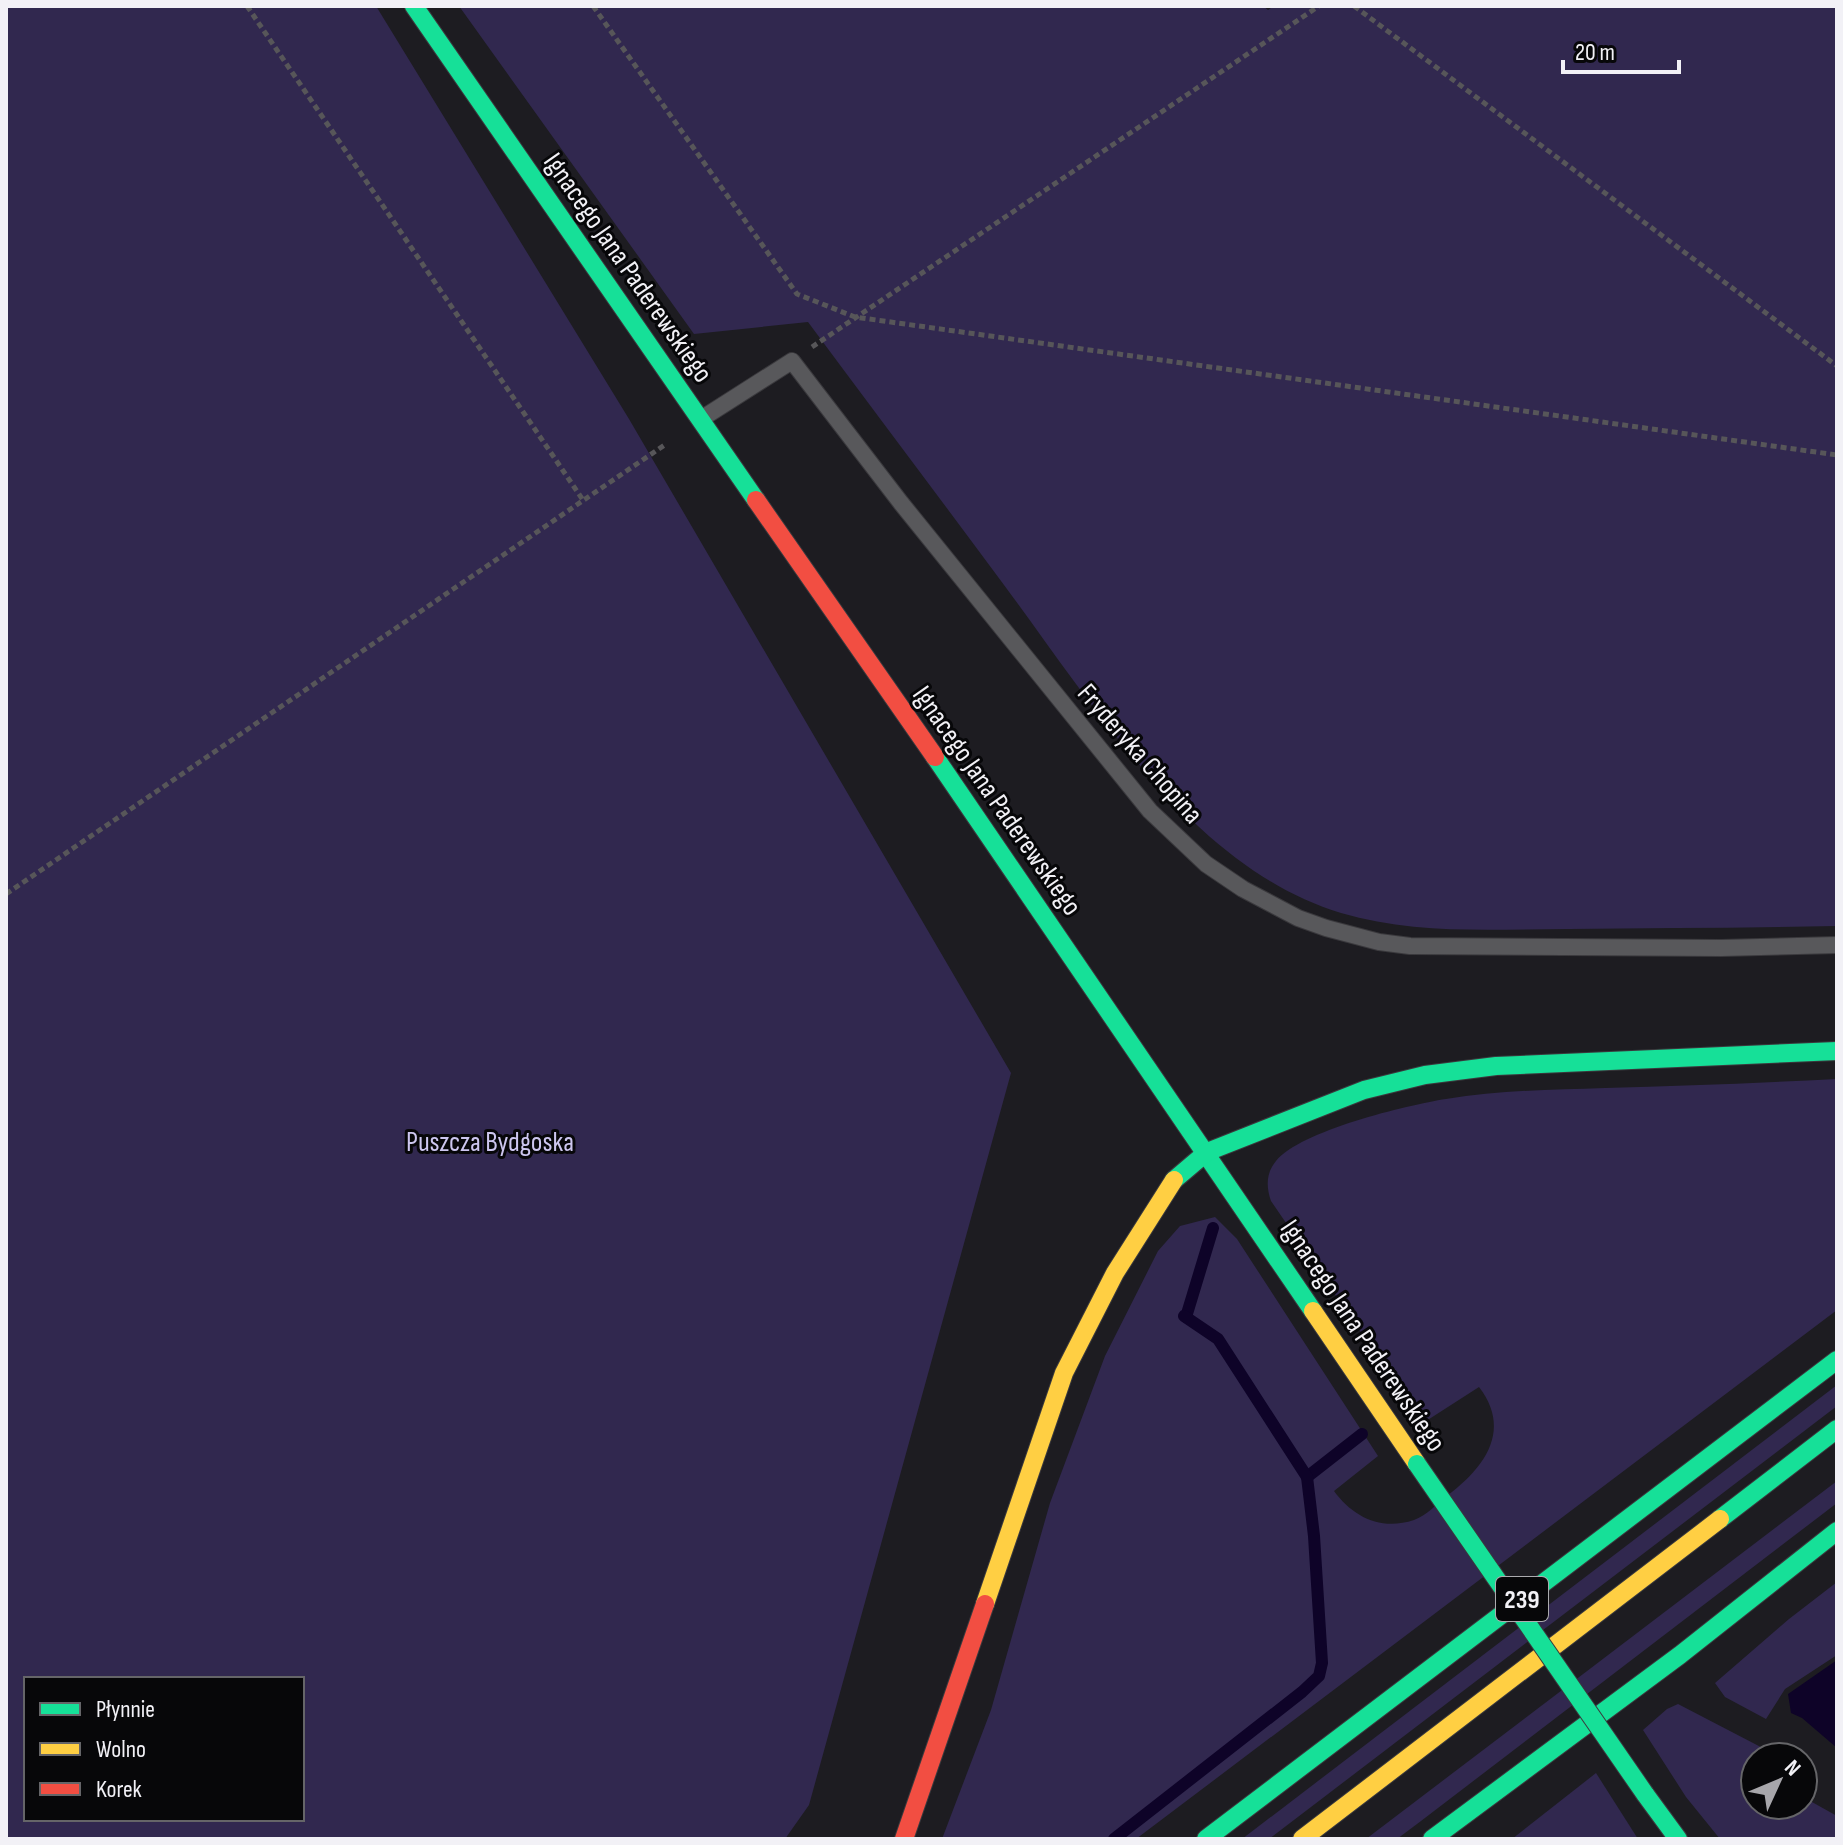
<svg xmlns="http://www.w3.org/2000/svg" width="1843" height="1845" font-family="'Sofia Sans Condensed',sans-serif">
	<style>
		.green { fill: #31284f; fill-rule: evenodd }
		.water { fill: #0e0328 }
		.lines { fill: none; stroke-linecap: round; stroke-linejoin: round }
		.stream { stroke: #0e0328; stroke-width: 12 }
		.lane-casing { stroke: #3a393d; stroke-width: 18 }
		.fast-casing { stroke: #3a393d; stroke-width: 20 }
		.slow-casing { stroke: #3a393d; stroke-width: 20 }
		.jam-casing { stroke: #3a393d; stroke-width: 20 }
		.path { stroke: #575659; stroke-width: 5; stroke-dasharray: 6 4; stroke-linecap: butt }
		.lane { stroke: #58585b; stroke-width: 16 }
		.fast { stroke: #16e098; stroke-width: 18 }
		.slow { stroke: #ffcf43; stroke-width: 18 }
		.jam { stroke: #f24e42; stroke-width: 18 }
		.fast-bridge-casing { stroke: #3a393d; stroke-width: 20; stroke-linecap: butt }
		.fast-bridge { stroke: #16e098; stroke-width: 18 }
		.labels { text-anchor: middle; stroke-width: 6; stroke-linejoin: round; paint-order: stroke }
		.shield { fill: #070709; stroke: #acabaf; stroke-width: 2 }
		.shield-label { font-size: 26px; font-weight: bold; fill: #f2f1f6 }
		.street-label { font-size: 28px; fill: #f2f1f6; stroke: #070709 }
		.park-label { font-size: 28px; fill: #cdc6ef; stroke: #070709 }
	</style>
	<rect width="100%" height="100%" fill="#1d1c21"/>
	<!-- green -->
	<g class="green">
		<path d="M6,6H376L629,419L1011,1073L809,1805L785,1839H6ZM302,1679V1819H26V1679Z"/>
		<path d="M459,6H1263L1268,10L1274,6H1837V926C1747,928 1658,928 1568,929C1492,929 1415,935 1341,913C1192,868 1092,703 1004,585C939,497 873,410 808,322L694,334Z"/>
		<path d="M1837,1079V1310L1136,1839H942L991,1710L1050,1503L1105,1356L1158,1251L1180,1226L1215,1217L1237,1239L1378,1456L1334,1491C1353,1517 1381,1531 1414,1520C1426,1516 1438,1503 1448,1495C1485,1467 1512,1430 1479,1387L1423,1423L1271,1201C1266,1187 1266,1173 1276,1161C1300,1131 1407,1105 1446,1099C1498,1090 1552,1090 1605,1088C1682,1086 1760,1083 1837,1079Z"/>
		<polygon points="1837,1385 1837,1406 1269,1839 1242,1839"/>
		<polygon points="1837,1481 1837,1503 1421,1821 1397,1839 1366,1839"/>
		<polygon points="1837,1582 1837,1655 1785,1689 1766,1719 1725,1697 1715,1683 1789,1619"/>
		<polygon points="1678,1704 1780,1757 1755,1757 1755,1805 1803,1805 1803,1797 1837,1816 1837,1839 1720,1839 1686,1797 1643,1730 1667,1709"/>
		<polygon points="1596,1773 1638,1839 1512,1839"/>
	</g>
	<!-- water -->
	<polygon class="water" points="1837,1660 1837,1748 1802,1718 1791,1713 1788,1694"/>
	<g class="lines">
		<!-- stream -->
		<g class="stream">
			<polyline points="1186,1317 1213,1228"/>
			<polyline points="1307,1477 1362,1434"/>
			<polyline points="1114,1839 1302,1692 1319,1676 1322,1663 1314,1536 1307,1477 1218,1339 1184,1316"/>
		</g>
		<!-- lane casing -->
		<g class="lane-casing">
			<polyline id="lane" points="701,419 792,361 901,503 1150,811 1206,864 1243,889 1298,918 1326,928 1379,942 1410,946 1721,948 1837,945"/>
		</g>
		<!-- fast casing -->
		<g class="fast-casing">
			<g id="fast">
				<polyline points="414,6 756,500"/>
				<polyline points="935,757 1313,1311"/>
				<polyline points="1174,1180 1207,1152 1364,1090 1425,1075 1496,1066 1837,1051"/>
				<polyline points="1720,1519 1837,1429"/>
				<polyline points="1645,1794 1678,1839"/>
				<polyline points="1206,1839 1837,1360"/>
				<polyline points="1432,1839 1680,1655 1837,1531"/>
			</g>
		</g>
		<!-- slow casing -->
		<g class="slow-casing">
			<g id="slow">
				<polyline points="1313,1311 1417,1464"/>
				<polyline points="985,1604 1064,1373 1115,1273 1174,1180"/>
				<polyline points="1302,1839 1720,1519"/>
			</g>
		</g>
		<!-- jam casing -->
		<g class="jam-casing">
			<g id="jam">
				<polyline points="756,500 935,757"/>
				<polyline points="904,1839 985,1604"/>
			</g>
		</g>
		<!-- path -->
		<g class="path">
			<polyline points="247,6 583,500"/>
			<polyline points="593,6 797,294 855,317 1837,455"/>
			<polyline points="1354,6 1837,366"/>
			<polyline points="812,347 1319,6"/>
			<polyline points="6,894 666,444"/>
		</g>
		<!-- lane -->
		<use href="#lane" class="lane"/>
		<!-- fast -->
		<use href="#fast" class="fast"/>
		<!-- slow -->
		<use href="#slow" class="slow"/>
		<!-- jam -->
		<use href="#jam" class="jam"/>
		<!-- fast-bridge casing -->
		<g class="fast-bridge-casing">
			<polyline id="fast-bridge" points="1417,1464 1645,1794"/>
		</g>
		<!-- fast-bridge -->
		<use href="#fast-bridge" class="fast-bridge"/>
	</g>
	<g class="labels">
		<!-- shield labels -->
		<rect class="shield" x="1496" y="1577" width="52" height="44" rx="6"/>
		<g class="shield-label">
			<text x="1522" y="1608">239</text>
		</g>
		<!-- street labels -->
		<g class="street-label">
			<text transform="translate(629 267) rotate(55)" y="10">Ignacego Jana Paderewskiego</text>
			<text transform="translate(1141 753) rotate(49)" y="10">Fryderyka Chopina</text>
			<text transform="translate(998 800) rotate(55)" y="10">Ignacego Jana Paderewskiego</text>
			<text transform="translate(1364 1335) rotate(56)" y="10">Ignacego Jana Paderewskiego</text>
		</g>
		<!-- park labels -->
		<g class="park-label">
			<text x="490" y="1151">Puszcza Bydgoska</text>
		</g>
	</g>
	<!-- border -->
	<rect width="1843" height="1845" fill="none" stroke="#f2f1f6" stroke-width="16"/>
	<!-- legend -->
	<rect x="24" y="1677" width="280" height="144" fill="#070709" stroke="#656568" stroke-width="2"/>
	<rect x="40" y="1703" width="40" height="12" fill="#16e098" stroke="#656568" stroke-width="2"/>
	<text x="96" y="1717" font-size="24" fill="#f2f1f6">Płynnie</text>
	<rect x="40" y="1743" width="40" height="12" fill="#ffcf43" stroke="#656568" stroke-width="2"/>
	<text x="96" y="1757" font-size="24" fill="#f2f1f6">Wolno</text>
	<rect x="40" y="1783" width="40" height="12" fill="#f24e42" stroke="#656568" stroke-width="2"/>
	<text x="96" y="1797" font-size="24" fill="#f2f1f6">Korek</text>
	<!-- north arrow -->
	<g transform="translate(1779 1781) rotate(46)"><circle r="38" fill="#070709" stroke="#656568" stroke-width="2"/>
	<path d="M0-6L14 30L0 20L-14 30Z" fill="#a7a6ab"/>
	<text y="-12" font-size="22" font-weight="bold" text-anchor="middle" fill="#f2f1f6">N</text>
	</g>
	<!-- scale -->
	<path d="M1563 60v12h116v-12" fill="none" stroke="#f2f1f6" stroke-width="4"/>
	<text x="1575" y="60" font-size="24" fill="#f2f1f6" stroke="#070709" stroke-width="6" paint-order="stroke">20 m</text>
</svg>
